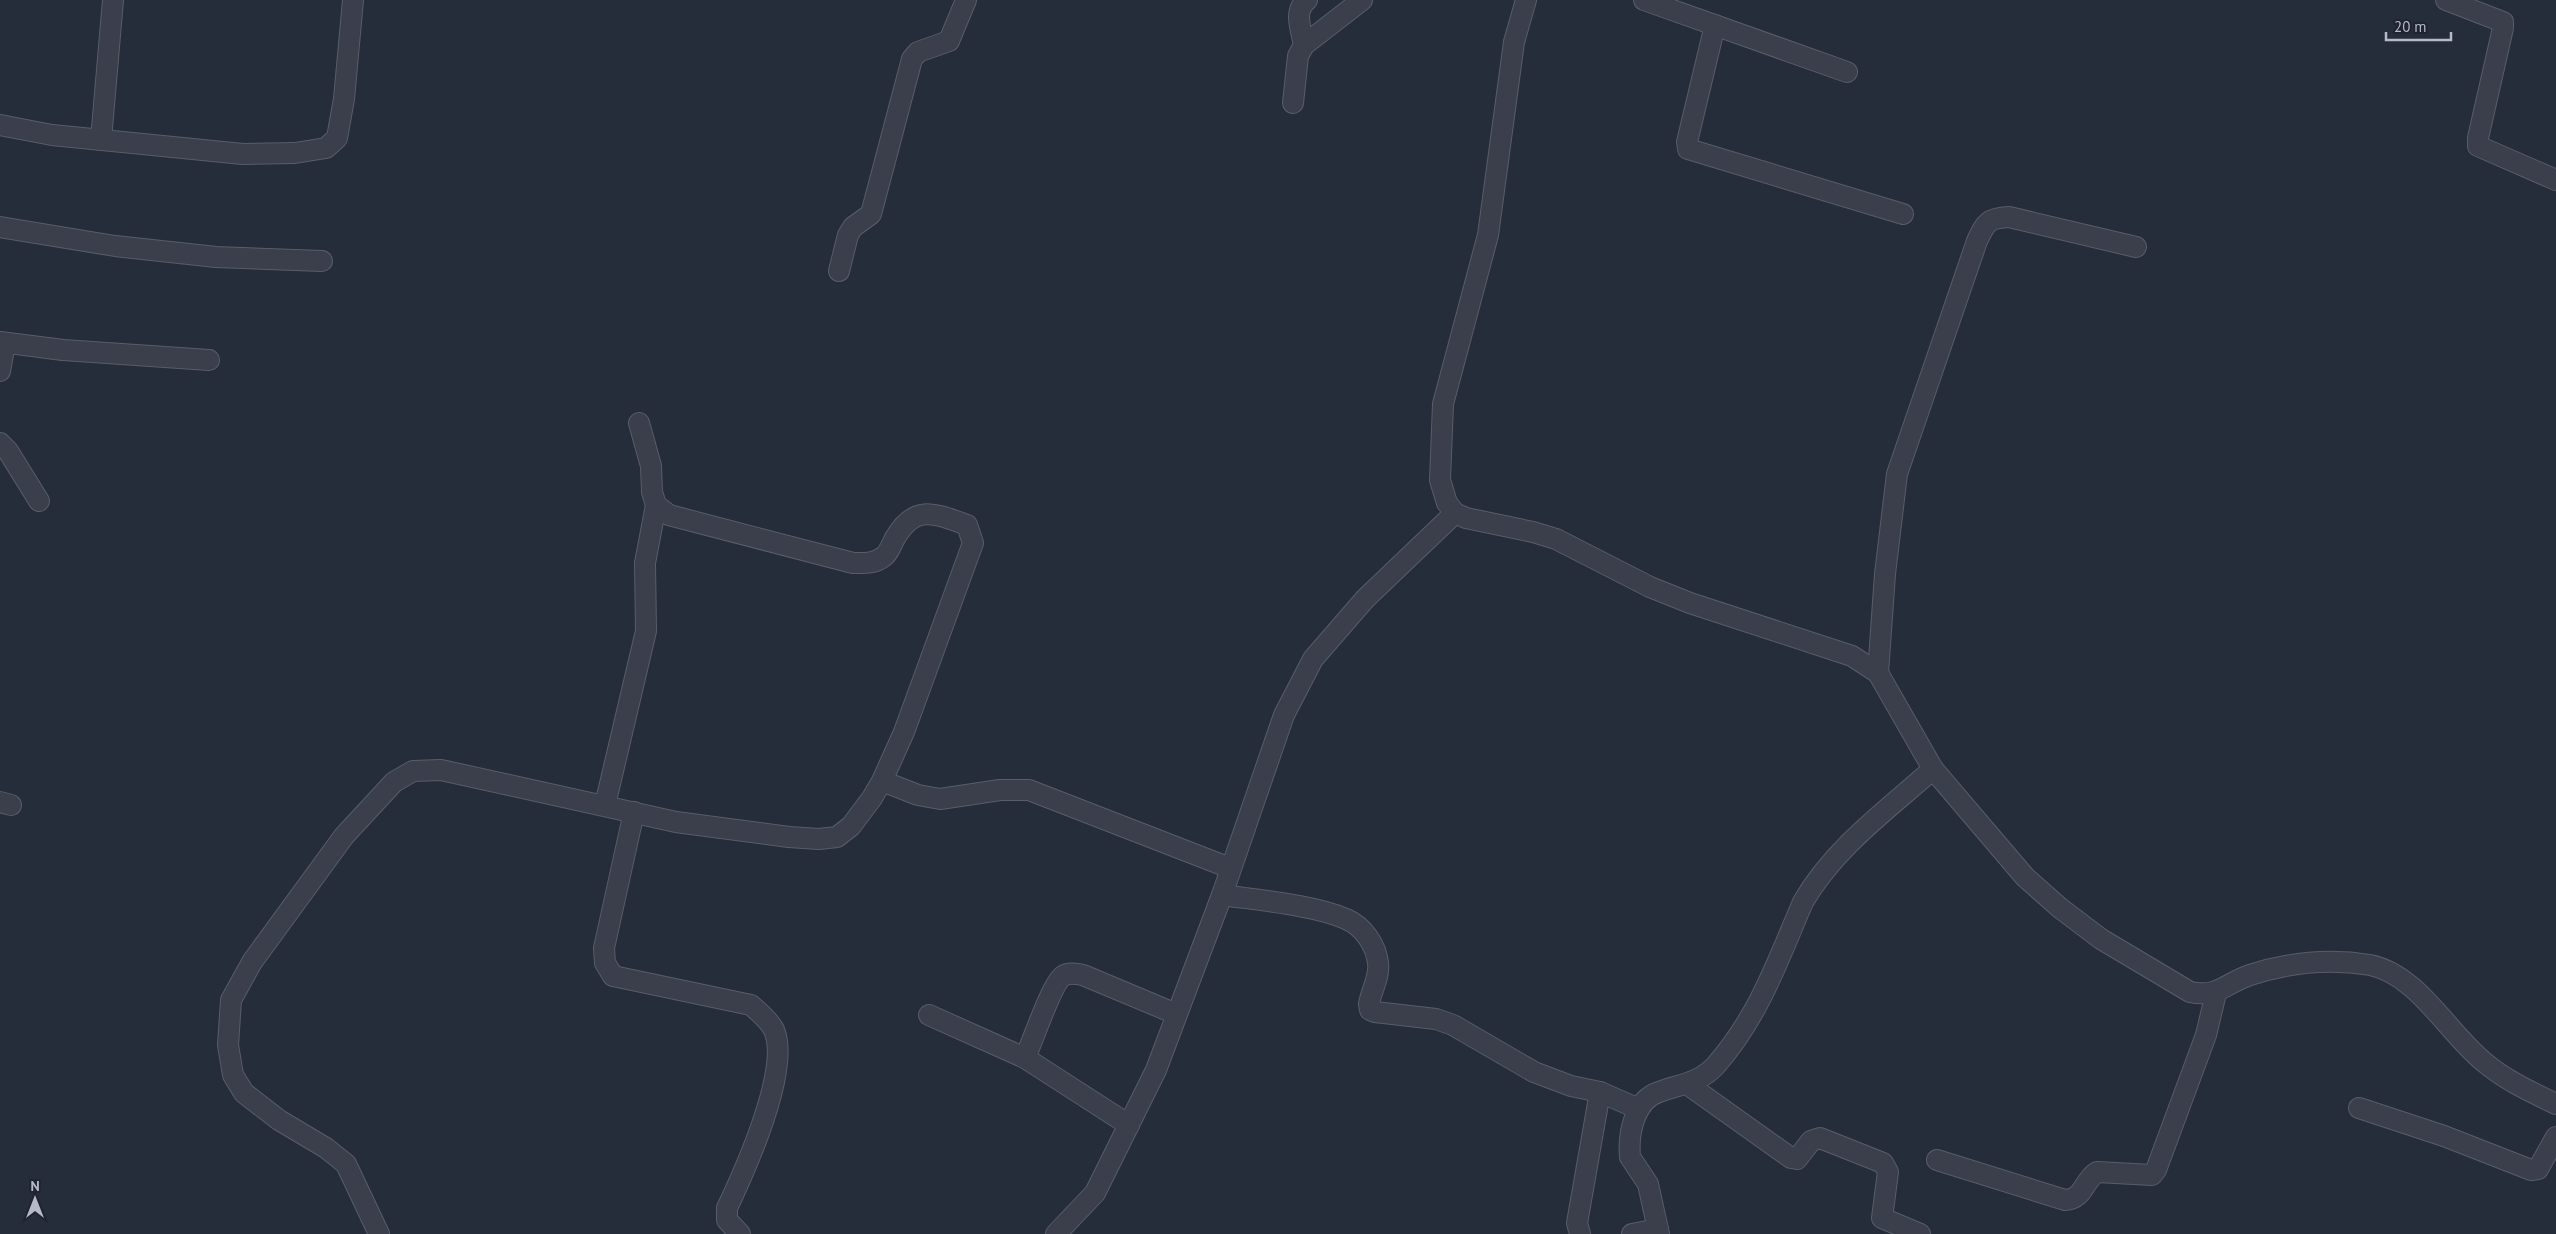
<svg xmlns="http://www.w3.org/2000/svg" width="2556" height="1234" font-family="'PT Sans',sans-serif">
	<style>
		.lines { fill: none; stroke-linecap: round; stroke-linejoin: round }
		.street-casing { stroke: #585d69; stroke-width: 22 }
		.street { stroke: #3a3f4b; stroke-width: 20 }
	</style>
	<rect width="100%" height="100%" fill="#262d3a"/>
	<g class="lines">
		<!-- street casing -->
		<g class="street-casing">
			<g id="street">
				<path d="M1526,0L1514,42L1488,235L1443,404L1440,480L1447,503L1455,513L1466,518L1533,532L1556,539L1650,587L1690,603L1852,656L1878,673L1933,769L2025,877L2060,908L2101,939L2190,992C2218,998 2226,983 2250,975C2290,962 2328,958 2370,965C2417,974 2448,1033 2484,1062C2505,1080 2531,1092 2556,1104"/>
				<polyline points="1644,0 1847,72"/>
				<polyline points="2446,0 2503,22 2503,28 2478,138 2478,146 2556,180"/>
				<polyline points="1715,25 1687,142 1688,149 1903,214"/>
				<path d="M1304,45C1301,29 1293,11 1307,0"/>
				<polyline points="1293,103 1298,56 1304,45 1362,0"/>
				<polyline points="0,125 52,135 243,154 295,153 326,148 337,138 344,99 353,0"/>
				<polyline points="101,140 113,0"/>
				<polyline points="0,227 115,246 216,257 322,261"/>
				<polyline points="839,271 848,235 853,227 871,214 912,59 918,52 949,41 966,0"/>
				<polyline points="0,342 63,350 209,360"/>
				<polyline points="0,371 5,343"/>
				<polyline points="0,443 8,451 39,501"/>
				<path d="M1878,673L1885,574L1897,474L1977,241C1986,222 1988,218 2009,217L2136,247"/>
				<polyline points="882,781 918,795 940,799 1000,790 1029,790 1230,868"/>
				<polyline points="0,802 11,805"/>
				<polyline points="605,805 646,631 645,563 656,505"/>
				<path d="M634,812L604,948L605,963L613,976L751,1005C759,1012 769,1020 774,1030C791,1069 745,1170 727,1208V1220L740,1234"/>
				<path d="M1222,895C1257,900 1315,905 1346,919C1363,926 1376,945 1378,963C1380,977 1371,991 1369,1004L1370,1010L1375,1012L1436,1019L1453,1025L1534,1072L1571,1086L1600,1092L1639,1109"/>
				<polyline points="929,1015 1025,1058 1129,1125"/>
				<path d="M1025,1058C1032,1043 1052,983 1063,976C1069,972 1077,974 1083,975L1176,1014"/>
				<polyline points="1687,1084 1791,1158 1797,1159 1811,1141 1820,1138 1883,1163 1888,1172 1882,1218 1920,1234"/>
				<polyline points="2359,1108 2444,1136 2531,1170 2538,1169 2556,1137"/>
				<path d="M1937,1160L2065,1200C2084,1199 2083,1181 2097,1172L2152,1175L2156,1170L2206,1035L2216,993"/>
				<path d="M379,1234L346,1164L326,1148L279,1120L244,1093L233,1075L228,1045L231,1000L252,962L344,836L394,782L413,771L441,770L676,822L789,837L819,839L837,837L851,826L872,798L882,781L904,732L973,543L967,525C934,513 915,504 895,538C892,544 888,554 883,557C874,564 864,563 853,563L669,515L656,505L652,492L651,466L639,423"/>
				<polyline points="1056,1234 1095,1193 1156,1070 1222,895 1284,715 1313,659 1365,599 1455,513"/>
				<polyline points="1580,1234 1577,1223 1600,1092"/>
				<polyline points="1632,1234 1658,1229"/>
				<path d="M1659,1234L1648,1184L1630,1157C1628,1134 1634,1100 1659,1092C1680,1084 1700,1083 1716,1065C1759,1016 1778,960 1803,902C1834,848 1887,810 1933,769"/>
			</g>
		</g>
		<!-- street -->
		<use href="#street" class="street"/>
	</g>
	<!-- north arrow -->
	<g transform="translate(35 1199)" stroke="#1f2430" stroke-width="4" paint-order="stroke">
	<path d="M0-4L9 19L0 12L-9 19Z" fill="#b5bac6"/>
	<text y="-8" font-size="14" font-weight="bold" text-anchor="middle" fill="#b5bac6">N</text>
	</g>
	<!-- scale -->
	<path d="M2386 32v8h65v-8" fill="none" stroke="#b5bac6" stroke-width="2.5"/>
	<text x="2394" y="32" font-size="15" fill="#b5bac6" stroke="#1f2430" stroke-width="4" paint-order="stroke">20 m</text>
</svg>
